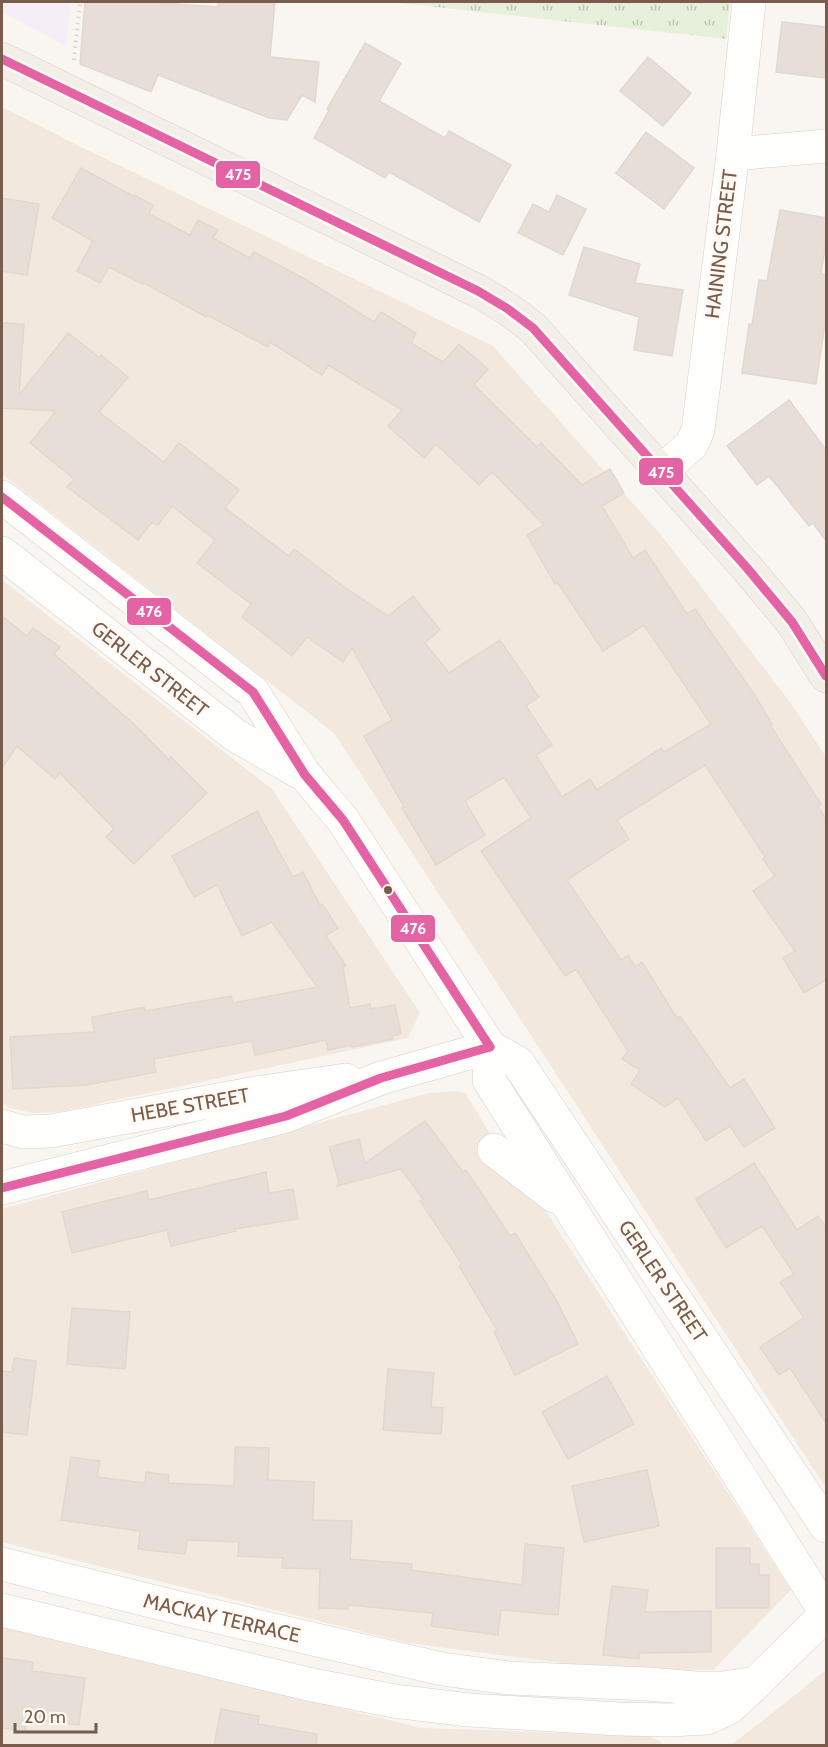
<svg xmlns="http://www.w3.org/2000/svg" width="828" height="1747" font-family="Cabin,sans-serif">
	<style>
		.residential { fill: #f2e8de }
		.education { fill: #f6eef6 }
		.park { fill: url(#park-tufts) }
		.building { fill: #e6ded7; stroke: #e2d8d2; stroke-width: 1.5 }
		.lines { fill: none; stroke-linecap: round; stroke-linejoin: round }
		.minor-casing { stroke: #d7d1cb; stroke-width: 34 }
		.major-casing { stroke: #dad1cc; stroke-width: 34 }
		.path { stroke: #dcd5d0; stroke-width: 4; stroke-dasharray: 1.5 4.5; stroke-linecap: butt }
		.minor { stroke: #fefefd; stroke-width: 33 }
		.major { stroke: #f3eee8; stroke-width: 33 }
		.bus-1-casing { stroke: #fffaf3; stroke-width: 14 }
		.bus-2-casing { stroke: #fffaf3; stroke-width: 14 }
		.bus-1 { stroke: #e463a4; stroke-width: 9 }
		.bus-2 { stroke: #e463a4; stroke-width: 9 }
		.bus-dot { fill: #7a5c4d; stroke: #fffaf3; stroke-width: 2 }
		.labels { text-anchor: middle; stroke-width: 5; stroke-linejoin: round; paint-order: stroke }
		.street-label { font-size: 20px; fill: #7a5c4d; stroke: #fffaf3 }
		.line-badge { stroke: #fffaf3; stroke-width: 2 }
		.badge-label { font-size: 16px; text-anchor: middle; font-weight: bold; fill: #fff }
	</style>
	<defs>
		<pattern id="park-tufts" width="24" height="20" patternUnits="userSpaceOnUse" patternTransform="scale(1.5)"><rect width="24" height="20" fill="#e7f0db"/><path d="M3 7l-1-3M5 7V3M7 7l1-3M15 17l-1-3M17 17v-4M19 17l1-3" fill="none" stroke="#c0c6b4"/></pattern>
	</defs>
	<rect width="100%" height="100%" fill="#f9f5f0"/>
	<!-- residential -->
	<g class="residential">
		<polygon points="2,107 83,148 493,346 661,535 790,702 826,757 826,1488 334,733 2,474"/>
		<polygon points="2,580 272,789 420,1013 408,1038 59,1112 33,1113 10,1108 2,1103"/>
		<polygon points="456,1091 465,1093 497,1145 530,1187 791,1590 713,1670 646,1669 562,1663 408,1643 2,1542 2,1209 429,1093"/>
		<polygon points="2,1627 422,1728 648,1736 660,1741 662,1745 2,1746"/>
		<polygon points="826,1670 826,1745 731,1745 775,1711"/>
	</g>
	<!-- education -->
	<polygon class="education" points="2,2 71,2 66,46 2,12"/>
	<!-- park -->
	<polygon class="park" points="391,2 730,2 726,39"/>
	<!-- building -->
	<g class="building">
		<polygon points="85,2 148,2 218,7 219,2 275,2 270,57 319,62 315,102 302,95 287,120 269,118 158,75 151,92 80,64"/>
		<polygon points="782,22 826,27 825,78 776,72"/>
		<polygon points="365,43 401,63 379,101 445,138 449,131 511,165 479,222 389,172 385,178 314,138 329,110 327,109"/>
		<polygon points="648,57 691,93 663,126 620,91"/>
		<polygon points="646,132 694,168 664,209 616,173"/>
		<polygon points="81,168 133,196 134,195 153,205 149,214 190,235 198,220 218,230 213,238 250,258 254,252 305,279 374,322 381,312 416,333 411,343 443,362 459,344 488,369 474,385 537,447 541,443 582,485 610,469 624,493 602,506 633,558 645,550 687,614 695,609 756,697 772,724 770,725 821,804 818,806 826,819 826,980 804,993 783,958 795,951 753,891 775,876 763,859 765,857 705,765 617,820 629,839 567,880 621,960 628,955 635,967 642,962 677,1018 680,1016 730,1088 744,1079 775,1128 744,1147 730,1126 706,1141 678,1098 665,1107 631,1084 640,1070 622,1059 628,1051 576,969 565,976 481,851 531,818 504,777 465,801 485,835 436,865 402,808 404,807 364,736 392,720 352,648 343,662 307,637 292,656 242,617 251,604 197,563 215,540 172,506 158,525 152,522 138,540 67,487 74,479 30,443 56,411 2,408 2,323 24,324 19,395 68,333 99,357 101,355 128,377 99,412 164,462 179,443 239,490 225,508 289,556 294,549 347,589 388,616 413,596 440,630 425,643 449,673 500,640 539,697 526,706 552,745 536,755 562,797 590,779 597,790 661,748 664,752 711,724 644,625 603,651 558,583 555,584 527,535 544,525 492,472 479,485 436,444 424,458 388,426 402,410 328,365 322,375 270,342 268,347 207,315 206,317 144,283 143,284 109,267 100,283 77,271 93,241 52,218"/>
		<polygon points="557,195 586,209 563,255 518,233 533,204 549,212"/>
		<polygon points="2,198 39,204 27,275 2,271"/>
		<polygon points="780,210 826,218 826,242 821,274 826,275 826,317 816,384 742,373 749,324 752,325 759,280 767,281"/>
		<polygon points="584,247 640,264 635,283 683,290 672,356 634,350 639,317 569,295"/>
		<polygon points="789,400 826,450 826,541 813,523 809,526 769,476 757,485 727,446"/>
		<polygon points="2,616 27,636 33,628 60,647 54,654 135,725 169,760 171,757 207,793 134,864 106,837 114,829 60,773 55,779 17,746 2,768"/>
		<polygon points="257,811 293,877 303,872 320,906 322,904 338,928 326,936 346,966 343,968 350,1008 370,1004 371,1009 395,1005 401,1034 392,1036 393,1039 352,1047 351,1045 328,1050 326,1040 255,1055 252,1041 154,1059 156,1072 87,1085 13,1089 10,1037 94,1032 92,1017 144,1007 145,1011 231,996 233,1003 317,987 272,922 242,936 217,885 194,897 172,856"/>
		<polygon points="425,1121 463,1172 466,1170 510,1236 515,1233 557,1301 578,1344 515,1375 494,1332 497,1330 459,1266 462,1264 420,1201 423,1199 401,1169 337,1186 339,1182 329,1147 359,1139 365,1163"/>
		<polygon points="754,1163 797,1230 818,1216 826,1228 826,1423 790,1368 779,1375 760,1347 804,1318 780,1282 794,1274 762,1226 726,1248 696,1199"/>
		<polygon points="266,1172 269,1193 293,1189 298,1219 235,1229 236,1231 171,1246 167,1230 72,1253 62,1212 147,1191 149,1200"/>
		<polygon points="72,1308 130,1312 125,1369 67,1364"/>
		<polygon points="14,1358 36,1361 27,1435 2,1432 2,1371 12,1372"/>
		<polygon points="388,1369 434,1373 431,1407 443,1408 441,1434 383,1430"/>
		<polygon points="607,1376 634,1424 568,1459 542,1412"/>
		<polygon points="235,1447 269,1448 268,1480 314,1482 313,1520 352,1521 350,1559 412,1564 411,1570 522,1585 525,1544 564,1548 558,1615 501,1610 498,1635 431,1626 433,1613 348,1605 348,1609 319,1608 320,1569 282,1568 283,1558 238,1556 239,1542 187,1540 185,1554 138,1549 140,1531 61,1520 71,1457 100,1461 97,1477 145,1483 146,1472 169,1475 168,1483 234,1486"/>
		<polygon points="647,1470 659,1526 584,1542 572,1486"/>
		<polygon points="716,1548 750,1548 750,1564 759,1564 759,1575 769,1575 769,1608 716,1608"/>
		<polygon points="612,1586 648,1590 645,1612 711,1611 711,1652 639,1653 639,1659 603,1655"/>
		<polygon points="2,1658 33,1662 32,1671 85,1678 79,1725 26,1718 25,1731 2,1728"/>
		<polygon points="221,1709 259,1716 258,1724 317,1734 316,1746 214,1746"/>
	</g>
	<g class="lines">
		<!-- minor casing -->
		<g class="minor-casing">
			<g id="minor">
				<polyline points="733,154 826,146"/>
				<polyline points="661,472 692,444 698,430 733,154 749,2"/>
				<polyline points="2,497 253,692 305,775 343,820 490,1047 518,1063 826,1526"/>
				<polyline points="2,553 235,735 301,773"/>
				<polyline points="490,1047 489,1080 826,1613"/>
				<polyline points="2,1126 23,1132 51,1131 262,1092 346,1080"/>
				<polyline points="494,1150 554,1196"/>
				<polyline points="2,1188 286,1116 381,1078 490,1047"/>
				<polyline points="2,1564 175,1607 442,1669 508,1678 648,1684 696,1688 723,1688 756,1683"/>
				<polyline points="2,1610 308,1684 394,1701 469,1710 619,1719 670,1720 707,1718 729,1708 756,1683 826,1614"/>
			</g>
		</g>
		<!-- major casing -->
		<g class="major-casing">
			<polyline id="major" points="2,59 478,291 508,309 533,328 747,568 792,622 826,676"/>
		</g>
		<!-- path -->
		<polyline class="path" points="74,60 80,2"/>
		<!-- minor -->
		<use href="#minor" class="minor"/>
		<!-- major -->
		<use href="#major" class="major"/>
		<!-- bus-1 casing -->
		<g class="bus-1-casing">
			<g id="bus-1">
				<polyline points="2,497 253,692 305,775 343,820 490,1047"/>
				<polyline points="2,1188 286,1116 381,1078 490,1047"/>
			</g>
		</g>
		<!-- bus-2 casing -->
		<g class="bus-2-casing">
			<polyline id="bus-2" points="2,59 478,291 508,309 533,328 747,568 792,622 826,676"/>
		</g>
		<!-- bus-1 -->
		<use href="#bus-1" class="bus-1"/>
		<!-- bus-2 -->
		<use href="#bus-2" class="bus-2"/>
	</g>
	<!-- markers -->
	<circle class="bus-dot" cx="388" cy="890" r="5"/>
	<g class="labels">
		<!-- street labels -->
		<g class="street-label">
			<text transform="translate(721 244) rotate(-83)" y="7">HAINING STREET</text>
			<text transform="translate(150 669) rotate(38)" y="7">GERLER STREET</text>
			<text transform="translate(190 1105) rotate(-10)" y="7">HEBE STREET</text>
			<text transform="translate(663 1281) rotate(56)" y="7">GERLER STREET</text>
			<text transform="translate(222 1618) rotate(13)" y="7">MACKAY TERRACE</text>
		</g>
	</g>
	<g class="line-badge">
		<rect x="215" y="160" width="46" height="29" rx="6" fill="#e463a4"/>
		<rect x="638" y="457" width="46" height="29" rx="6" fill="#e463a4"/>
		<rect x="126" y="597" width="46" height="29" rx="6" fill="#e463a4"/>
		<rect x="390" y="914" width="46" height="29" rx="6" fill="#e463a4"/>
	</g>
	<g class="badge-label">
		<text x="238" y="180">475</text>
		<text x="661" y="478">475</text>
		<text x="149" y="617">476</text>
		<text x="413" y="934">476</text>
	</g>
	<!-- border -->
	<rect width="828" height="1747" fill="none" stroke="#7a5c4d" stroke-width="6"/>
	<!-- scale -->
	<path d="M15 1723v9h81v-9" fill="none" stroke="#7a5c4d" stroke-width="3"/>
	<text x="24" y="1723" font-size="18" fill="#7a5c4d" stroke="#fffaf3" stroke-width="4.5" paint-order="stroke">20 m</text>
</svg>
